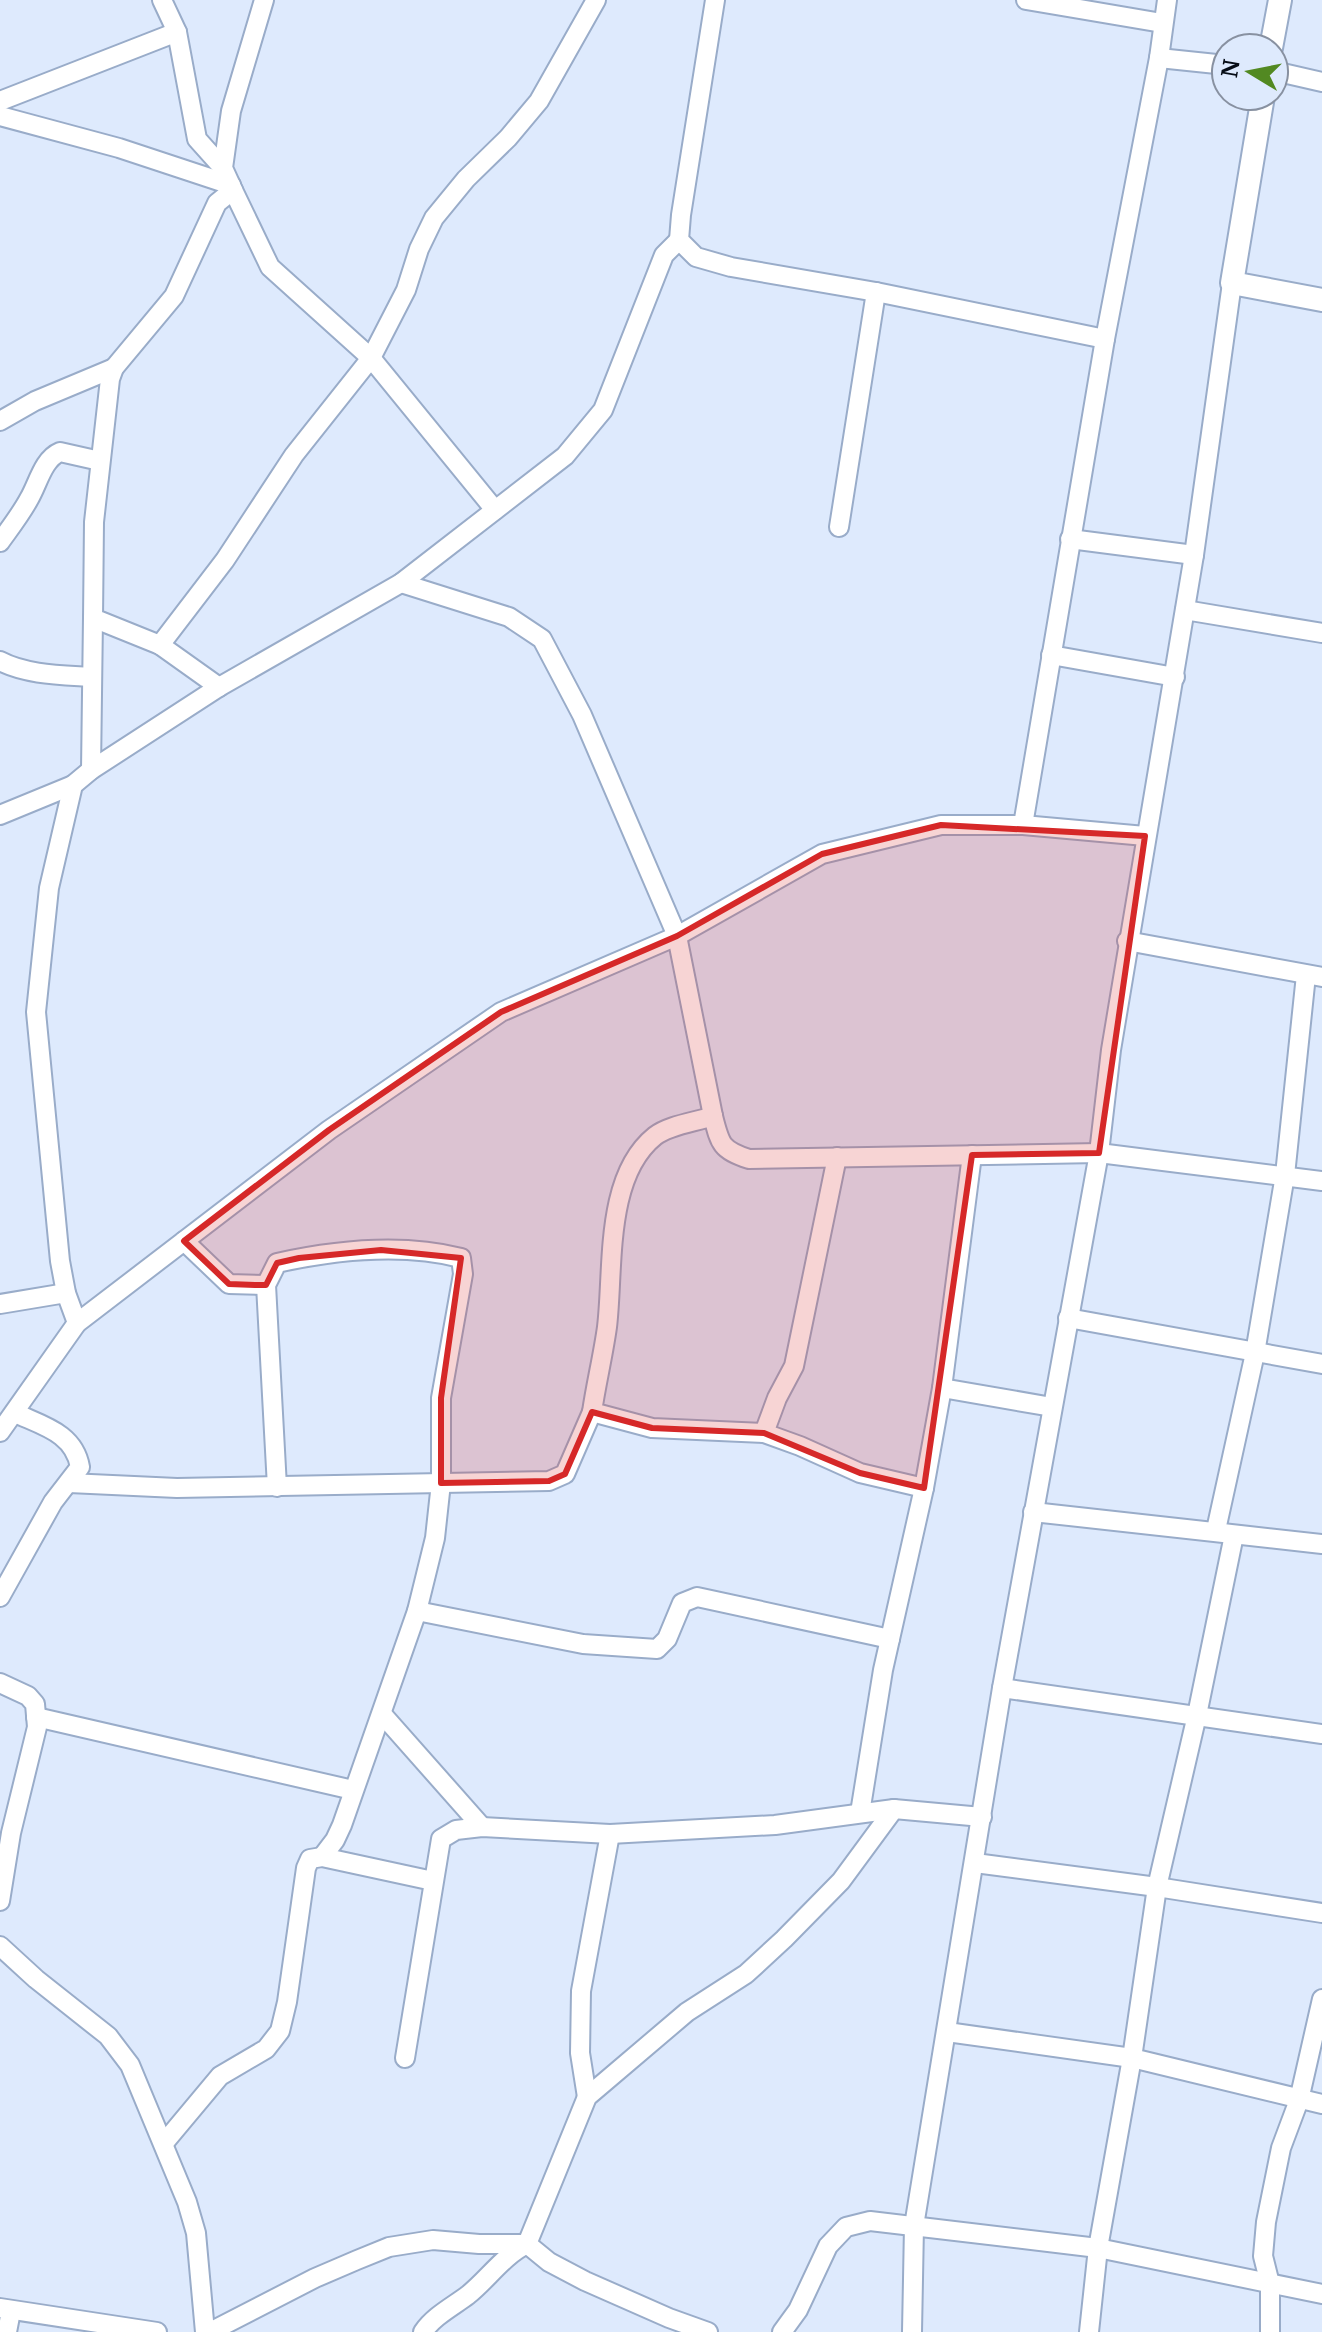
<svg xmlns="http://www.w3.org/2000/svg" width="1322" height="2332" font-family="Merriweather,serif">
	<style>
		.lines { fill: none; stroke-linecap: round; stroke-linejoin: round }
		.minor-casing { stroke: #99acc9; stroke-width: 22 }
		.tertiary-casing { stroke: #99acc9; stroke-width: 26 }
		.minor { stroke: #fff; stroke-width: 18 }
		.tertiary { stroke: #fff; stroke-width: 22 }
		.marked { fill: #d62828; fill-opacity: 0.2; stroke: #d62828; stroke-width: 6; stroke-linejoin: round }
	</style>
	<rect width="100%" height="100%" fill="#deeafd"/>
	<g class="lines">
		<!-- minor casing -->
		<g class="minor-casing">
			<g id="minor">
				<polyline points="162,0 177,32 197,139 223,168"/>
				<polyline points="264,0 231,111 223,168 233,190 270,267 371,358 495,510"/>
				<polyline points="715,0 681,215 679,240 696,257 731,267 876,292 1105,339"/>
				<polyline points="1026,0 1162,23"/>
				<polyline points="1159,58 1226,65"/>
				<polyline points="1274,71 1322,82"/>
				<polyline points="0,101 177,32"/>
				<polyline points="0,116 119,148 231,185"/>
				<polyline points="0,421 35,401 114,368"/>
				<polyline points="839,527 876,292"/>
				<polyline points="1070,539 1194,555"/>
				<path d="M0,542C10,528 21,514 29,499C38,484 43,459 60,452L100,461"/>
				<path d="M401,583L509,617L542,639L582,715L677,936L713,1116C720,1144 721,1150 749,1159L1099,1153L1322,1181"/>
				<polyline points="1185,610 1322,633"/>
				<polyline points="160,645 225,560 294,455 371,358 406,290 419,249 434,218 466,179 508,138 539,101 596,0"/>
				<polyline points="1051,655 1175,677"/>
				<path d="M0,661C26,675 63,675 92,677"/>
				<polyline points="219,687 160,645 93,618 94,522 110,379 114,368 174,296 217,203 233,190"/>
				<polyline points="91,770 93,618"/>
				<polyline points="0,815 73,785"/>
				<polyline points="1023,825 1105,339 1159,58 1167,0"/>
				<polyline points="1127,941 1322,977"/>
				<path d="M713,1116C696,1122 669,1125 655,1136C604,1177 614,1269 607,1327C603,1356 596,1384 592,1412L652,1428L764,1433L800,1446L860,1473L924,1488"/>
				<polyline points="184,1241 229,1284 266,1285"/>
				<polyline points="0,1304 66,1293"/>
				<polyline points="1068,1318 1322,1364"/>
				<polyline points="77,1323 66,1293 60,1261 36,1012 49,888 73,785 91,770 219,687 401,583 565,456 603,410 664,255 679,240"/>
				<polyline points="942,1388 1052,1407"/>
				<polyline points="0,1432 77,1323 329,1130 501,1012 677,936 822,854 941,825 1023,825 1145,836"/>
				<polyline points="764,1433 777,1398 794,1366 837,1157"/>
				<polyline points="69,1483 177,1488 549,1481 565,1474 592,1412"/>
				<path d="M277,1487L266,1285L277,1263C336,1250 402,1243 461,1258L463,1274L441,1398V1483L435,1538L417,1611L342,1825L335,1840L322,1857"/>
				<polyline points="1033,1512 1322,1544"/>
				<polyline points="1216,1530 1255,1353 1285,1175 1306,975"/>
				<path d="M0,1597L53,1502L80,1467C74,1433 43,1426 15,1413"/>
				<polyline points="417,1611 583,1644 657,1649 667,1639 682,1603 697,1597 890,1639"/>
				<polyline points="0,1683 28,1696 35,1704 37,1727 11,1833 0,1901"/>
				<polyline points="1002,1688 1322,1734"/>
				<polyline points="382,1714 482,1827"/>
				<polyline points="36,1717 353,1790"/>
				<polyline points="860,1813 883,1670 924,1488 942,1388 972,1155"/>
				<polyline points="975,1863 1157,1887 1322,1913"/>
				<polyline points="0,1946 36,1979 108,2036 130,2065 187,2202 196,2233 205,2332"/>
				<polyline points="947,2032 1132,2058 1322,2104"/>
				<polyline points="405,2058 441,1839 456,1830 482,1827 610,1834 775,1825 894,1809 982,1817"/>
				<polyline points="587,2097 580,2053 581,1991 610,1834"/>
				<polyline points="164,2143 220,2076 266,2049 280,2031 287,2002 306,1868 310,1859 322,1857 433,1881"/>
				<polyline points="0,2308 157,2332"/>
				<polyline points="7,2332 11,2311"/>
				<polyline points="210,2332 315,2278 357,2260 389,2247 433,2240 479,2244 527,2244 549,2262 585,2281 669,2318 708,2332"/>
				<path d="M423,2332C434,2316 452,2307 468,2295C488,2279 503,2256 527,2244L587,2097L687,2012L746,1974L784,1939L841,1881L894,1809"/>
				<polyline points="782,2332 798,2310 828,2246 846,2227 870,2221 1098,2248 1322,2294"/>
				<polyline points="912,2332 914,2226 1002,1688 1099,1153 1111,1050 1194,555 1232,283"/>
				<polyline points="1089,2332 1098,2248 1132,2058 1157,1887 1197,1715 1234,1535"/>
				<polyline points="1270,2332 1270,2284 1263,2256 1266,2222 1281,2148 1299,2100 1322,1999"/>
			</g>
		</g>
		<!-- tertiary casing -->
		<g class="tertiary-casing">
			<g id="tertiary">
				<polyline points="1271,48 1280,0"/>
				<polyline points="1263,96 1232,283 1322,300"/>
			</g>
		</g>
		<!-- minor -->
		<use href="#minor" class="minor"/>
		<!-- tertiary -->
		<use href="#tertiary" class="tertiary"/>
	</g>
	<!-- marked area -->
	<path class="marked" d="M941,825L1145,836L1099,1153L972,1155L924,1488L860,1473L764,1433L652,1428L592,1412L565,1474L549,1481L441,1483V1398L461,1258L381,1250L299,1258L277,1263L266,1285H255L229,1284L184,1241L329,1130L501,1012L677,936L822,854Z"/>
	<!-- north arrow -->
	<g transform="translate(1250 72) rotate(280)"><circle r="38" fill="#deeafd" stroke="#8891a1" stroke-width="2"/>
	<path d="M0-6L14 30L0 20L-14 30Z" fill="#528922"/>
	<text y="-12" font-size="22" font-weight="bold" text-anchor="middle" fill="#060c16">N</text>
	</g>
</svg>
